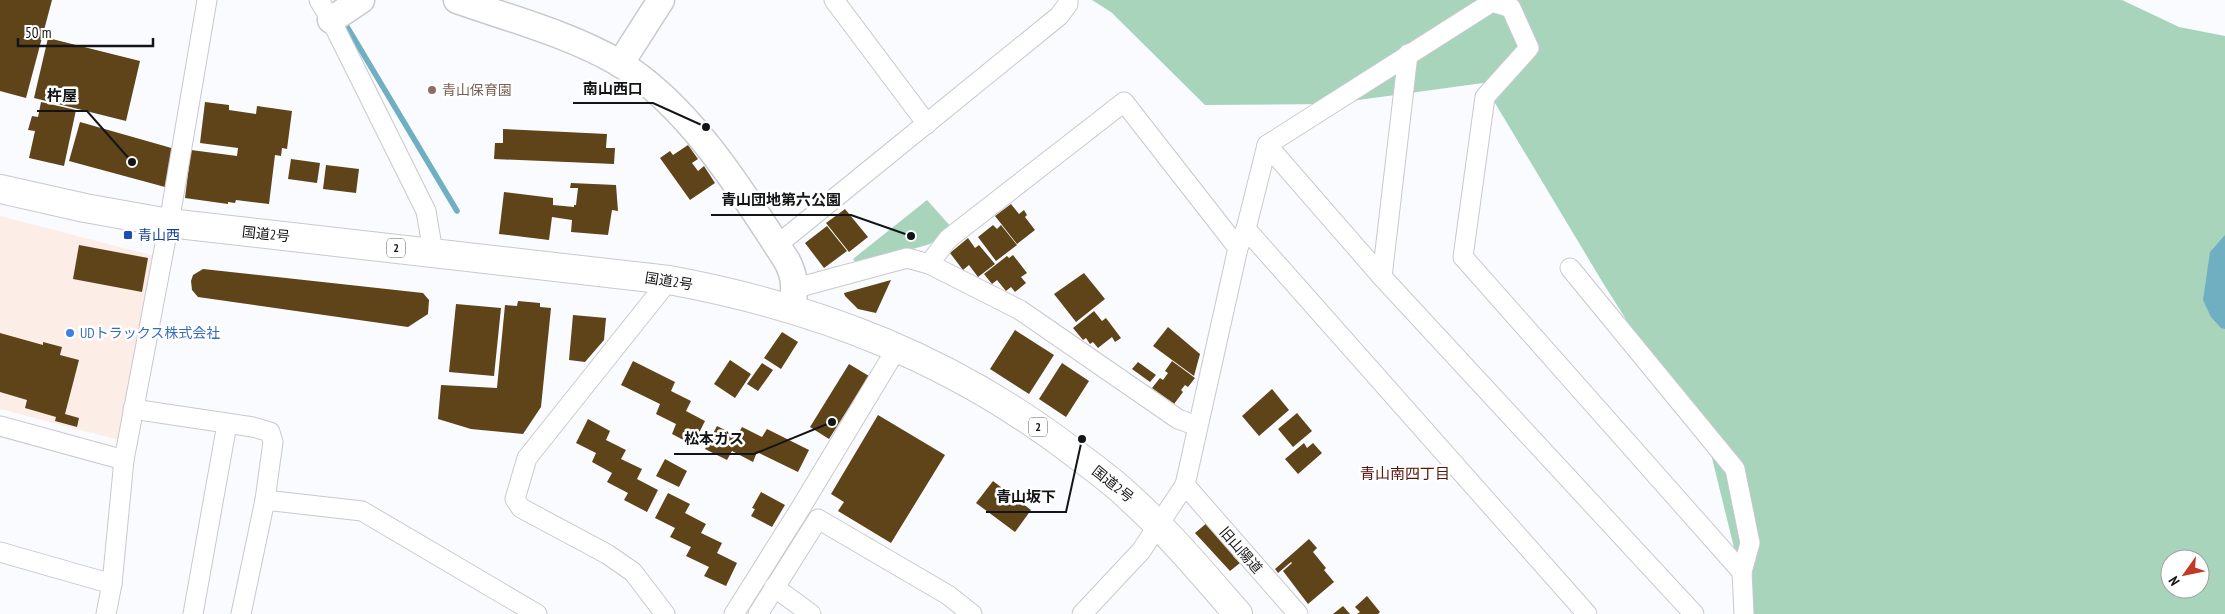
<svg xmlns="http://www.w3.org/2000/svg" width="2225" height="614" font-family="'PT Sans Narrow','Noto Sans JP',sans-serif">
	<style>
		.commercial { fill: #fceee7 }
		.green { fill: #a8d4bb; fill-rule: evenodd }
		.water { fill: #70afc1 }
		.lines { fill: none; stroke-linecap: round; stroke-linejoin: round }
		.stream { stroke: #70afc1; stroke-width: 5.5 }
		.building { fill: #5e4418 }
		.street-casing { stroke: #c8c9ce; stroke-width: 21 }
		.secondary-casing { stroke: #c8c9ce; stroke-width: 29 }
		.highway-casing { stroke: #c8c9ce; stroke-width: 30 }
		.street { stroke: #fff; stroke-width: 19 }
		.secondary { stroke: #fff; stroke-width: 26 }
		.highway { stroke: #fff; stroke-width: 28 }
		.education-dot { fill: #8d6e63; stroke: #fff; stroke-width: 2 }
		.transit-dot { fill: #1a4fb4; stroke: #fff; stroke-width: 2 }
		.shop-dot { fill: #3f7fe0; stroke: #fff; stroke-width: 2 }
		.labels { text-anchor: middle; stroke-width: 5; stroke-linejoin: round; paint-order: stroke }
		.shield { fill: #fff; stroke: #5a5a5b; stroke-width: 1 }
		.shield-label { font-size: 12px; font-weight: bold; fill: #131415 }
		.education-label { font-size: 14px; fill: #785e54; stroke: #fff; text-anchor: start }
		.street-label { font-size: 14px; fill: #131415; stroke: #fff }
		.transit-label { font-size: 14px; fill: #164399; stroke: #fff; text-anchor: start }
		.shop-label { font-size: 14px; fill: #366cbe; stroke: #fff; text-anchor: start }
		.neighbourhood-label { font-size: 15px; fill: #58150c; stroke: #fff }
		.leader { fill: none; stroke: #131415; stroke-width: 2 }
		.callout-dot { fill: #131415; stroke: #fff; stroke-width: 2 }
		.callout-label { font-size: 15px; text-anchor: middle; font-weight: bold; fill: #131415; stroke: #fff; stroke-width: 5; stroke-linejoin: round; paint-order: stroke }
	</style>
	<rect width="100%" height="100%" fill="#fafbff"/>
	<!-- commercial -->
	<polygon class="commercial" points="0,216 155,256 119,440 0,409"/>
	<!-- green -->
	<g class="green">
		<path d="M1092,0H2122L2179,27L2225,36V614H1745L1742,580L1711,454L1603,283L1483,83L1329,104L1205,105L1111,12ZM2170,559H2200V589H2170Z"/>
		<polygon points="927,200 952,228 930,244 858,265 853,259"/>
	</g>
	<!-- water -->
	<polygon class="water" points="2225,235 2225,329 2221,328 2211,317 2203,300 2210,252"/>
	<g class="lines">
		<!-- stream -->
		<polyline class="stream" points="343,20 457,211"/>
	</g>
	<!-- building -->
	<g class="building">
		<polygon points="0,0 52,0 26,98 0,91"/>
		<polygon points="48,38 140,61 126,121 34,98"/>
		<polygon points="41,102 76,110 64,166 29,158 35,131 28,130 32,116 38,117"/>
		<polygon points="205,102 229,105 229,110 256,114 257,106 292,111 287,149 282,148 281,156 275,155 269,204 236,200 235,203 228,202 228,204 185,198 191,150 237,156 238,148 200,143"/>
		<polygon points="80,122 175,149 165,187 69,161"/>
		<polygon points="503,129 607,134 606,148 615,148 614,164 494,159 495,143 503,143"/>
		<polygon points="688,145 698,159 692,163 698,171 704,166 715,183 690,200 660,158 670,151 673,155"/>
		<polygon points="291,159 320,163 317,183 288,179"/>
		<polygon points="326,165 359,169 356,193 323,189"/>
		<polygon points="571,183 616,185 618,211 612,210 608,235 571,232 572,220 552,217 549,240 499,234 504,192 553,198 553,205 574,207 574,205 576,205 578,188 570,188"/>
		<polygon points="1011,204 1019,214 1024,210 1027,215 1025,217 1035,230 1017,244 995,216"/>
		<polygon points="845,209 868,237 849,252 826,223"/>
		<polygon points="993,225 997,229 1001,225 1017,245 996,261 978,237"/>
		<polygon points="827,226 847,251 824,268 805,243"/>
		<polygon points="968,238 975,248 979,245 995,264 978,277 969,265 963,270 950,253"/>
		<polygon points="79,245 148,258 142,292 73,279"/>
		<polygon points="1013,255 1027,273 1021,277 1026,283 1015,292 1011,287 1006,291 997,280 992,284 984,274 1007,256 1009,258"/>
		<polygon points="203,269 423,293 429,300 428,314 408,327 198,297 192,290 191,281 193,275"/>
		<polygon points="1084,273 1105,299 1076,322 1054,294"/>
		<polygon points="891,280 876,313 858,309 845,296 844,293"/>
		<polygon points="518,301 540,303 540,307 551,308 541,407 523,434 471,429 438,419 441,385 497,388 505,305 517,306"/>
		<polygon points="456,304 501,308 494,376 449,372"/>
		<polygon points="1094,311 1102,321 1106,318 1121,338 1115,342 1112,337 1098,348 1093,342 1090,344 1086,338 1083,340 1073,328"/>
		<polygon points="573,315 606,318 604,340 585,362 569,360"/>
		<polygon points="1168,327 1200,354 1194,376 1153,346"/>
		<polygon points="1015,330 1054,355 1029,394 990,369"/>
		<polygon points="782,332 798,342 781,369 764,358"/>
		<polygon points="0,333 43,345 43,342 62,347 60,355 79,360 65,414 79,418 77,427 55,421 56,417 25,408 27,400 0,392"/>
		<polygon points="730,360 751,374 735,398 714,384"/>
		<polygon points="633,361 675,382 671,391 691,401 686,411 705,421 693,445 672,434 676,424 656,414 660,404 621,385"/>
		<polygon points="1172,361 1195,378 1188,387 1185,385 1181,390 1183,392 1174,404 1152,388 1160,378 1163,380 1168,373 1165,371"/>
		<polygon points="1138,362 1156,375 1150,382 1132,369"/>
		<polygon points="762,363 773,370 758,391 747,384"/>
		<polygon points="1062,363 1089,381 1066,417 1039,399"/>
		<polygon points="849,364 869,376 829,439 810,427"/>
		<polygon points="1272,389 1289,410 1259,436 1242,416"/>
		<polygon points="1297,413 1312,431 1293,447 1278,429"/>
		<polygon points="878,415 945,455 891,543 838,511 844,502 831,494"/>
		<polygon points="588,419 610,431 606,440 626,450 621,459 642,469 637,479 658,490 647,512 624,500 628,493 607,482 612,473 592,462 596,453 576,443"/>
		<polygon points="717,426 737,436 742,427 762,437 767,429 809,450 798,472 757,452 753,462 732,451 727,460 705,449"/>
		<polygon points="1304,443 1307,448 1313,443 1322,453 1298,474 1285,459"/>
		<polygon points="665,459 687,471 679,487 656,476"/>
		<polygon points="993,481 1031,510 1015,532 976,503"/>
		<polygon points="761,492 785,505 772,527 751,516 755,509 752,508"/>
		<polygon points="668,493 690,504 685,513 706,524 701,533 722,543 717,553 737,563 726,586 704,576 709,567 686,556 691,547 670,537 675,528 655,518"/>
		<polygon points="1208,522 1235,554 1233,556 1240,563 1230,571 1195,533"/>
		<polygon points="1309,539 1317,548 1313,552 1326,568 1324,570 1334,582 1308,604 1283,571 1292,563 1291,562 1278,573 1275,569"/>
		<polygon points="1367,596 1380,612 1378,614 1357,614 1360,612 1355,607"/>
		<polygon points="1343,606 1350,614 1333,614"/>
	</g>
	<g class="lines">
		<!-- street casing -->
		<g class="street-casing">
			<g id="street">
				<polyline points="319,0 331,20 426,211 433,252"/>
				<polyline points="834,0 927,124"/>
				<polyline points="1267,145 1382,277 1694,614"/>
				<polyline points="1246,229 1587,614"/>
				<polyline points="777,245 1059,16 1068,4 1068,0"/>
				<polyline points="929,264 948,239 1124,102 1238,248"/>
				<polyline points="1570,268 1735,469 1750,543 1742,572 1744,614"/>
				<polyline points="1382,277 1408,54"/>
				<polyline points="796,288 907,258 929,264 1020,310 1178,419 1197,426"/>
				<polyline points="133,409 253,427 270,432 273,442 265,500 241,614"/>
				<polyline points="0,426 124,460"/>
				<polyline points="1185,485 1298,614"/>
				<polyline points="265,500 362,511 537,614"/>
				<polyline points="0,552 112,584"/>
				<polyline points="774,587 811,614"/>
				<polyline points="106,614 112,584 124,460 169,223 207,0"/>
				<polyline points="193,614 227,424"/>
				<polyline points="665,614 633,572 607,554 521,508 515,499 527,458 669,280"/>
				<polyline points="734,614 800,509 897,348"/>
				<polyline points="758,614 818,519 948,595 972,614"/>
				<polyline points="1082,614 1141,551 1185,485 1238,248 1246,229 1267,145 1492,2 1511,8 1529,48 1485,97 1463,257 1742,572"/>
			</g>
		</g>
		<!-- secondary casing -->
		<g class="secondary-casing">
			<g id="secondary">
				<path d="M457,0C511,19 569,34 619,63C689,105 744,194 787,261C796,278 795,290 792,308"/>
				<polyline points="331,20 361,0"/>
				<polyline points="620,64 661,0"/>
			</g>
		</g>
		<!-- highway casing -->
		<g class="highway-casing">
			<path id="highway" d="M0,189L85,208L169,223L669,280C821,308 954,360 1077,455C1095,469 1114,482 1130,498C1169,533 1203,574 1238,614"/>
		</g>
		<!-- street -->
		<use href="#street" class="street"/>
		<!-- secondary -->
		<use href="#secondary" class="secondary"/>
		<!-- highway -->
		<use href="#highway" class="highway"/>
	</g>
	<!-- markers -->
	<circle class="education-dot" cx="432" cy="90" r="5"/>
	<rect class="transit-dot" x="123" y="230" width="10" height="10" rx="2.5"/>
	<circle class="shop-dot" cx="70" cy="333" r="5"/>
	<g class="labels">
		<!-- shield labels -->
		<g class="shield">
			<rect x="387" y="238.5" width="18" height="19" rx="4"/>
			<rect x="1029" y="417.5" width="18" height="19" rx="4"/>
		</g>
		<g class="shield-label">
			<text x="396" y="252">2</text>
			<text x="1038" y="431">2</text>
		</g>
		<!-- education labels -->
		<g class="education-label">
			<text x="442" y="95">青山保育園</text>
		</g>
		<!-- street labels -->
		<g class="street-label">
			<text transform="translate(266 234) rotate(6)" y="5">国道2号</text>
			<text transform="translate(669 281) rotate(9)" y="5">国道2号</text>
			<text transform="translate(1113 484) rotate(39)" y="5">国道2号</text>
			<text transform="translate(1241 550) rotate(49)" y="5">旧山陽道</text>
		</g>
		<!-- transit labels -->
		<g class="transit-label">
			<text x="138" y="240">青山西</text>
		</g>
		<!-- shop labels -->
		<g class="shop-label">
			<text x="80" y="338">UDトラックス株式会社</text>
		</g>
		<!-- neighbourhood labels -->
		<g class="neighbourhood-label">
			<text x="1405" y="479">青山南四丁目</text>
		</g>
	</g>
	<!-- callouts -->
	<path class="leader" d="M706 127L653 103H573M132 162L87 111H37M911 236L851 215H711M832 422L754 454H674M1082 439L1066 512H986"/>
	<g class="callout-dot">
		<circle cx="706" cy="127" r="5"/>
		<circle cx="132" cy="162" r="5"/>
		<circle cx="911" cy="236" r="5"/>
		<circle cx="832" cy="422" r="5"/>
		<circle cx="1082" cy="439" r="5"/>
	</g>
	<g class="callout-label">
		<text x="613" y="94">南山西口</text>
		<text x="62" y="101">杵屋</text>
		<text x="781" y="205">青山団地第六公園</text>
		<text x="714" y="444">松本ガス</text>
		<text x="1026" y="502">青山坂下</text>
	</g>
	<!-- north arrow -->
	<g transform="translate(2185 574) rotate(237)"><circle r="24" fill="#ffffff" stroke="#a1a1a1"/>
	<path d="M0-4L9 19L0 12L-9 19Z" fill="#c43826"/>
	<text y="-8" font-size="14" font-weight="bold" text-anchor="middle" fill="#131415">N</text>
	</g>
	<!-- scale -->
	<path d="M18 38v8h135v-8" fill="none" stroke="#131415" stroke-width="2.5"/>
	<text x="25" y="38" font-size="15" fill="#131415" stroke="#ffffff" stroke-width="4" paint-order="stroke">50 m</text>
</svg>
